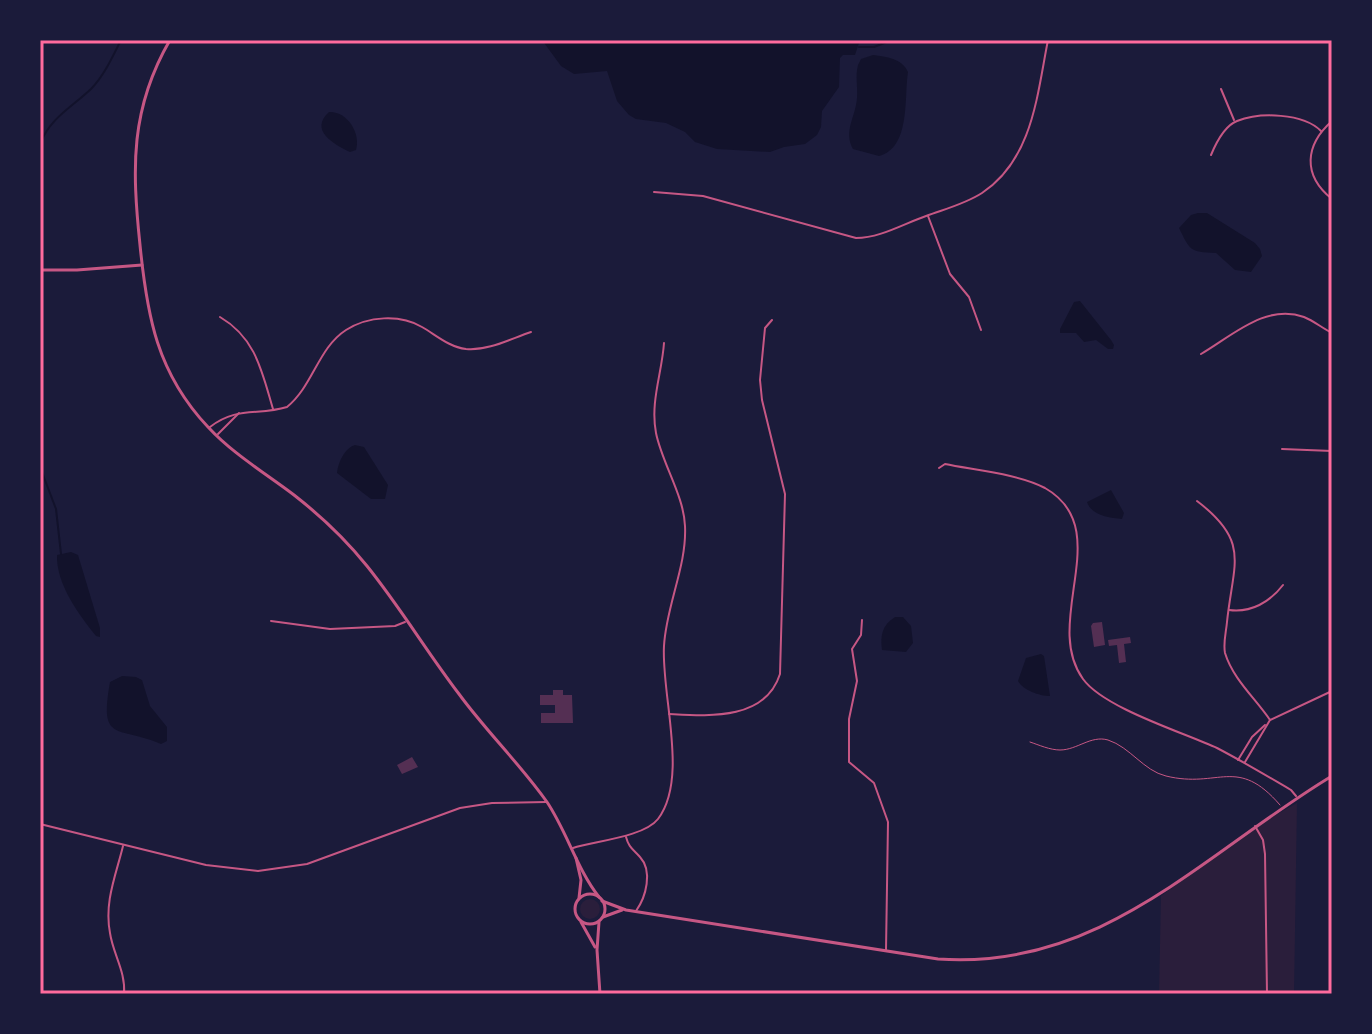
<svg xmlns="http://www.w3.org/2000/svg" width="1372" height="1034" font-family="Poppins,sans-serif">
	<style>
		.green { fill: #2a1e3b }
		.water { fill: #12122b }
		.lines { fill: none; stroke-linecap: round; stroke-linejoin: round }
		.stream { stroke: #12122b; stroke-width: 2 }
		.building { fill: #542f53 }
		.service { stroke: #c65784; stroke-width: 1 }
		.minor { stroke: #c65784; stroke-width: 2 }
		.tertiary { stroke: #c65784; stroke-width: 3 }
		.neatline { fill: none; stroke: #ff6b9d; stroke-width: 3 }
	</style>
	<rect width="100%" height="100%" fill="#1b1b3a"/>
	<!-- green -->
	<g class="green">
		<polygon points="1297,803 1294,994 1159,994 1161,896 1250,829"/>
		<circle cx="590" cy="909" r="10"/>
	</g>
	<!-- water -->
	<g class="water">
		<polygon points="542,40 860,40 855,55 843,55 840,58 839,87 822,111 821,127 817,135 805,144 784,147 770,152 717,149 695,142 685,132 666,123 636,119 629,115 617,101 607,71 574,74 561,66"/>
		<path d="M873,55C886,57 902,58 908,72C904,97 911,148 879,156L853,149C843,131 856,116 857,98C858,87 855,76 858,65L861,59Z"/>
		<path d="M329,112C347,111 361,133 356,150L350,152C333,144 309,130 329,112Z"/>
		<path d="M1198,213H1207L1255,243L1260,249L1262,256L1251,272L1235,270L1216,253C1189,252 1190,250 1179,228L1191,215Z"/>
		<polygon points="1080,301 1111,340 1114,345 1113,349 1108,349 1096,340 1084,342 1076,333 1060,333 1060,329 1074,302"/>
		<path d="M355,445L364,447L388,485L385,499H371L337,473C338,462 345,448 355,445Z"/>
		<path d="M1111,490L1124,513L1122,519C1109,518 1091,515 1087,502Z"/>
		<path d="M71,552L78,555L100,628V637L96,636C79,615 56,584 57,555Z"/>
		<path d="M895,617H903L911,626L913,643L906,652L882,650C880,636 882,625 895,617Z"/>
		<path d="M1041,654L1044,656L1050,696C1039,696 1023,690 1018,681L1026,658Z"/>
		<path d="M122,676L136,677L142,680L150,706L167,727V741L161,744C117,725 99,744 110,682Z"/>
	</g>
	<g class="lines">
		<!-- stream -->
		<g class="stream">
			<polyline points="859,47 874,47 892,40"/>
			<path d="M40,144C50,118 72,107 91,89C104,76 113,56 121,40"/>
			<polyline points="40,467 56,509 61,554"/>
		</g>
	</g>
	<!-- building -->
	<g class="building">
		<polygon points="1102,622 1105,645 1094,647 1091,626 1093,623"/>
		<polygon points="1130,637 1131,643 1124,644 1126,662 1119,663 1117,645 1109,646 1108,640"/>
		<polygon points="553,690 563,690 563,695 572,695 573,723 541,723 541,713 555,713 555,705 540,705 540,695 553,695"/>
		<polygon points="412,757 418,767 402,774 397,765"/>
	</g>
	<g class="lines">
		<!-- service -->
		<path class="service" d="M1030,742C1039,745 1050,750 1060,750C1077,750 1091,735 1108,740C1130,747 1144,771 1166,776C1219,789 1237,755 1280,805"/>
		<!-- minor -->
		<g class="minor">
			<polyline points="1140,40 1153,42"/>
			<polyline points="1221,89 1234,120"/>
			<path d="M1332,121C1305,145 1302,175 1332,199"/>
			<path d="M1211,155C1216,143 1224,126 1237,121C1260,112 1303,113 1321,131"/>
			<path d="M654,192L703,196L856,238C880,238 903,224 926,216C945,209 965,204 982,193C1033,159 1037,95 1048,40"/>
			<polyline points="928,216 950,274 969,297 981,330"/>
			<path d="M220,317C256,338 262,372 273,409"/>
			<path d="M1201,354C1232,336 1266,303 1304,317C1314,321 1322,328 1332,333"/>
			<path d="M210,427C237,406 258,416 287,407C313,386 318,348 346,330C368,316 400,314 422,327C436,335 449,347 466,349C488,351 510,339 531,332"/>
			<polyline points="218,434 239,413"/>
			<polyline points="1282,449 1332,451"/>
			<path d="M939,468L945,464C974,470 1019,474 1045,488C1117,529 1041,621 1083,679C1104,708 1182,732 1217,748C1242,761 1267,776 1291,790L1296,796"/>
			<path d="M1197,501C1251,542 1233,563 1227,622C1226,633 1223,643 1225,653C1233,679 1255,698 1270,720"/>
			<path d="M1229,610C1251,613 1270,602 1283,585"/>
			<polyline points="862,620 861,635 852,649 857,681 849,719 849,762 874,783 888,822 886,950"/>
			<polyline points="271,621 330,629 395,626 405,622"/>
			<path d="M669,714C708,716 765,721 780,674L785,494L762,400L760,380L765,328L772,320"/>
			<polyline points="1238,760 1252,737 1265,725"/>
			<polyline points="1245,762 1270,720 1332,691"/>
			<polyline points="40,824 206,865 258,871 307,864 460,808 492,803 546,802"/>
			<polyline points="1255,826 1263,840 1265,854 1267,994"/>
			<path d="M626,837C629,848 633,849 640,857C653,871 646,897 636,911"/>
			<path d="M123,846C116,875 104,902 110,933C113,954 126,972 124,994"/>
			<path d="M573,848C595,841 644,837 658,819C689,778 661,695 664,646C666,606 687,566 685,526C684,496 662,463 656,433C650,402 662,373 664,343"/>
		</g>
		<!-- tertiary -->
		<g class="tertiary">
			<path d="M170,40C130,109 132,168 140,245C147,316 157,373 208,427C233,454 265,473 294,495C321,516 346,540 367,566C400,607 427,652 459,694C486,731 520,764 547,802C567,832 577,869 599,897"/>
			<polyline points="40,270 77,270 142,265"/>
			<polyline points="576,858 581,880 579,898"/>
			<circle cx="590" cy="909" r="15"/>
			<path d="M602,901L626,910L938,959C1101,971 1204,853 1332,776"/>
			<polyline points="603,917 622,910"/>
			<polyline points="581,922 595,947"/>
			<polyline points="599,922 597,950 600,994"/>
		</g>
	</g>
	<!-- border -->
	<rect width="1372" height="1034" fill="none" stroke="#1b1b3a" stroke-width="84"/>
	<rect x="42" y="42" width="1288" height="950" class="neatline"/>
</svg>
